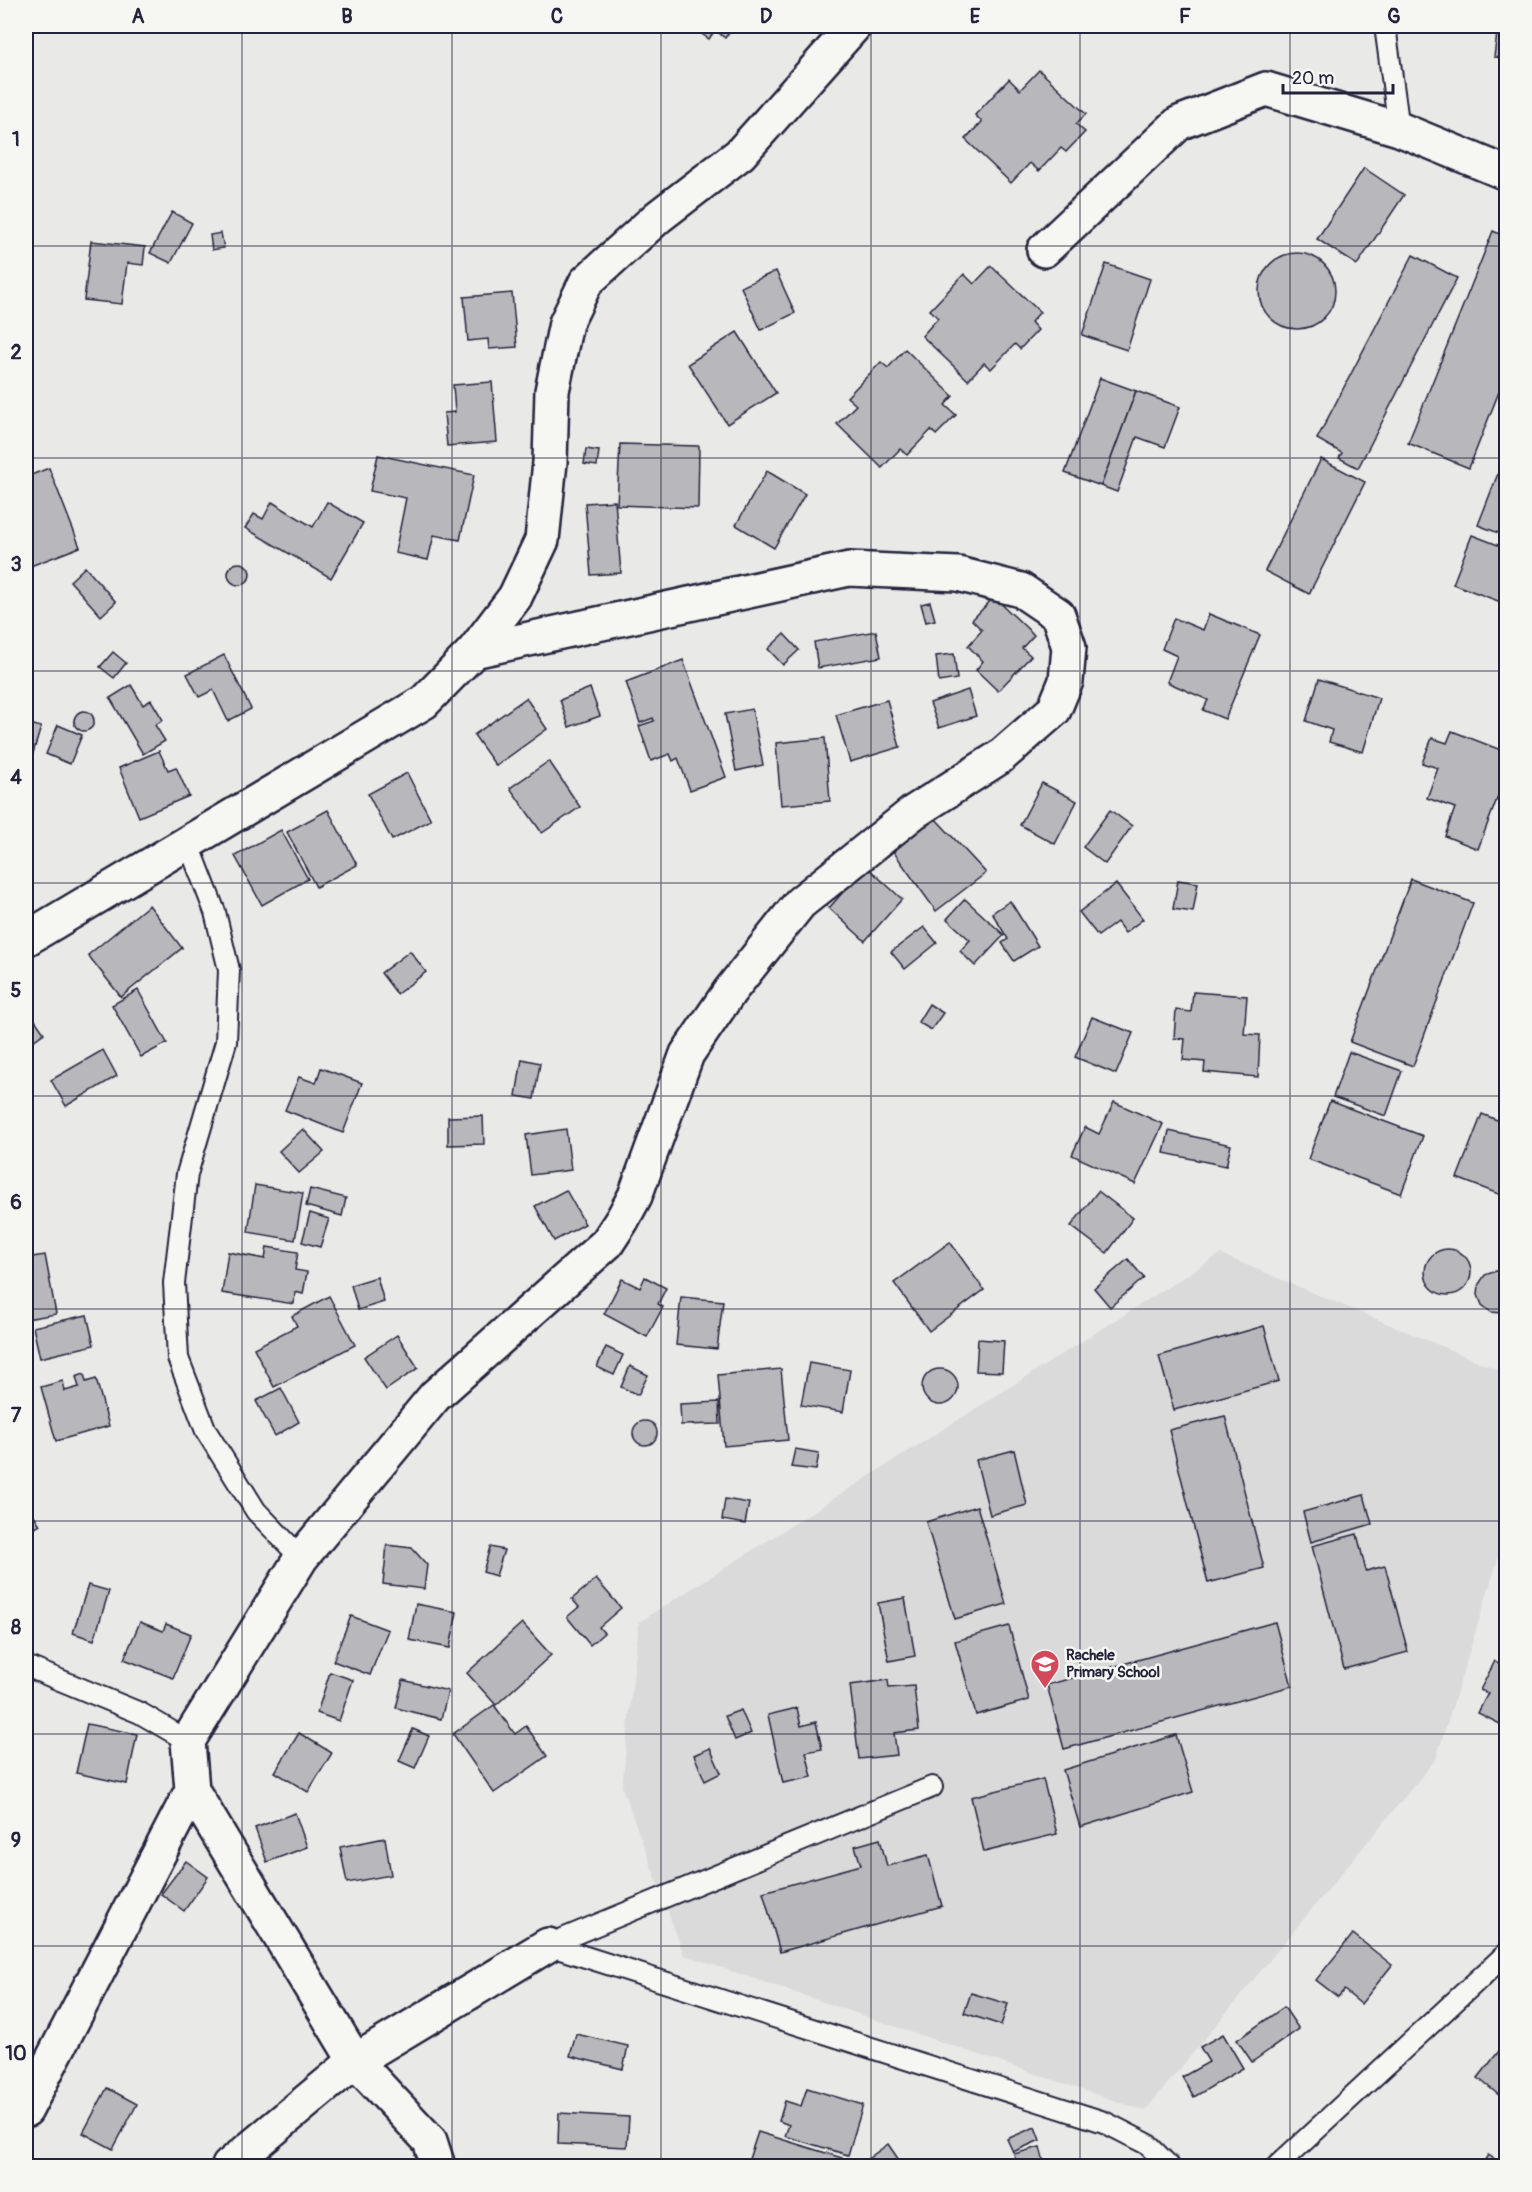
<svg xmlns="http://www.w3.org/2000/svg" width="1532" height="2192" font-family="Pangolin,sans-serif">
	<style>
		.built { fill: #dadada }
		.building { fill: #b8b8bc; stroke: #22223b; stroke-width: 1.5 }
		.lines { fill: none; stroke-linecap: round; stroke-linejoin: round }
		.service-casing { stroke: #22223b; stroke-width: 24 }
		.minor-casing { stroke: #22223b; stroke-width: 38 }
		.service { stroke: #f6f6f2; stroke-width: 20 }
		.minor { stroke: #f6f6f2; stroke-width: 33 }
		.grid { fill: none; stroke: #22223b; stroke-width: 1.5; stroke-opacity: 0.55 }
		.labels { text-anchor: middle; stroke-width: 5; stroke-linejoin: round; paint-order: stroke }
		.poi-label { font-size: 15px; font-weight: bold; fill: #22223b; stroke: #f6f6f2; text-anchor: start }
		.neatline { fill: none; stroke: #22223b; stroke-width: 2 }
		.grid-label { font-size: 20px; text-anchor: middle; font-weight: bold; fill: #22223b }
	</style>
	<rect width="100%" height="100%" fill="#e9e9e7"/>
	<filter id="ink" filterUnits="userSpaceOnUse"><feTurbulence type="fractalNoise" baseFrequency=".0167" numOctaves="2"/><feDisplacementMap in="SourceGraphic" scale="12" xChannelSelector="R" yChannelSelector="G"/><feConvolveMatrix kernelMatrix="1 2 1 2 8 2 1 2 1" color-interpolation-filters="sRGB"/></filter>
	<g filter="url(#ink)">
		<!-- built -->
		<polygon class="built" points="1220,1254 1506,1373 1506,1533 1436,1759 1145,2111 684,1955 622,1787 639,1622"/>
		<!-- building -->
		<g class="building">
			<polygon points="690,26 734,26 725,38 715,30 709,39"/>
			<polygon points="1498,26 1506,26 1506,58 1494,57"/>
			<polygon points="1039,70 1086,114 1076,124 1085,132 1066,152 1061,148 1039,171 1030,163 1011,183 965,139 982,122 975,115 1009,79 1020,90"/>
			<polygon points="1364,168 1404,195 1357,265 1317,239"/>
			<polygon points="172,212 192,223 171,263 150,253"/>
			<polygon points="1493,231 1506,237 1506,374 1469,468 1408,443"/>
			<polygon points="221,233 224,248 212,250 210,235"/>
			<polygon points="91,241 145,247 143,265 127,263 122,304 84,300"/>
			<circle cx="1297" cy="291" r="38"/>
			<polygon points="1413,255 1457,278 1358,468 1339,458 1342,453 1317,439"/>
			<polygon points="1106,264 1150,279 1127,350 1082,335"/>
			<polygon points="991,266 1040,312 1031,322 1038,330 1020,349 1015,344 991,369 984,363 968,380 922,336 938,318 930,310 964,274 974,284"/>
			<polygon points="776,271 795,313 761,330 741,287"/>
			<polygon points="512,293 517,347 489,349 488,339 468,341 464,297"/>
			<polygon points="737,332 776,393 727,424 688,364"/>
			<polygon points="905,349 953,396 945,405 956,415 936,435 931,430 907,455 900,449 882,468 837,424 856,405 847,397 881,362 888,368"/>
			<polygon points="1100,378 1136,391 1101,486 1065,473"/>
			<polygon points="492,382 497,442 447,446 444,413 455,412 453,385"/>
			<polygon points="1136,391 1180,407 1165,447 1137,437 1117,492 1101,486"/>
			<polygon points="620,444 699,446 698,508 617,505"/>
			<polygon points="586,449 599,451 597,466 584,464"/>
			<polygon points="1506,453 1506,536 1478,525"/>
			<polygon points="378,455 474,475 460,540 434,535 428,560 395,553 406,498 370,491"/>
			<polygon points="1321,459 1365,482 1309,594 1265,571"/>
			<polygon points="49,468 80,547 28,567 26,560 26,477"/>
			<polygon points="767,471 805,494 774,548 736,525"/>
			<polygon points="615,501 621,573 591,575 585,503"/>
			<polygon points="272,502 313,527 327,502 363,523 331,578 245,528 254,514 263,519"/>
			<polygon points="1472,535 1506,548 1506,604 1453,584"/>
			<circle cx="239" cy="574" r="11"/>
			<polygon points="85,567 116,602 101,616 70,581"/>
			<polygon points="994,597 1034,635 1022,648 1031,656 998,691 976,670 983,661 968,646 982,630 972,620"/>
			<polygon points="930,602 935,620 926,622 921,604"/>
			<polygon points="1209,614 1260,635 1225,719 1203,710 1208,700 1167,682 1177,656 1162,649 1174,618 1203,630"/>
			<polygon points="876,631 881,657 818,668 814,642"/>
			<polygon points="784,634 799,650 783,665 768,649"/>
			<polygon points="113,652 126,663 114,678 100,667"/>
			<polygon points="954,654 957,679 939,682 936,656"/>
			<polygon points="224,655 251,709 228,721 213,690 199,697 187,674"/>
			<polygon points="683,660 726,777 690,790 678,758 673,761 670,754 651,761 639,726 654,721 653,718 640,723 626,682"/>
			<polygon points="1319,679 1379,698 1363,752 1329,742 1332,730 1306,721"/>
			<polygon points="131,685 143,705 151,700 163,720 155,725 165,741 143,754 110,698"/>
			<polygon points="590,688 600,716 569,727 560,700"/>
			<polygon points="968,690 976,716 939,728 930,703"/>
			<polygon points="526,698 547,729 496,766 474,735"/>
			<polygon points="887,700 900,747 850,762 836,715"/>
			<polygon points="752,709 763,765 736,771 725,714"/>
			<circle cx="84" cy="721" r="10"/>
			<polygon points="26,723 41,727 26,776"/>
			<polygon points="58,725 82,735 70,764 46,754"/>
			<polygon points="1452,731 1506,752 1506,775 1478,849 1445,836 1455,808 1427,798 1438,768 1422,763 1432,738 1447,743"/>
			<polygon points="825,738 830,801 781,805 776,743"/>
			<polygon points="159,751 168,770 176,767 189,796 139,817 119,768"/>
			<polygon points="549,761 580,807 542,833 510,788"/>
			<polygon points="407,773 431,820 392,840 368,794"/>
			<polygon points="1042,783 1077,801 1055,844 1020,825"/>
			<polygon points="328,810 357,865 316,887 287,832"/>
			<polygon points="1110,810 1132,826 1105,864 1083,847"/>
			<polygon points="933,816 986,873 936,911 890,847"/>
			<polygon points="281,830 308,879 262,905 235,856"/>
			<polygon points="866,866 902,899 865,941 829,908"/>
			<polygon points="1411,879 1473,903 1413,1066 1350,1042"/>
			<polygon points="1178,880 1198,883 1193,912 1173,909"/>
			<polygon points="1116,884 1143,919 1125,933 1117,922 1098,936 1079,912"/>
			<polygon points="965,899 1004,935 975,966 960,951 970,940 947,919"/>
			<polygon points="1010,901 1038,946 1014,961 1002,943 1008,939 992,913"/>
			<polygon points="149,905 182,948 121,997 88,955"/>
			<polygon points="924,927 937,943 905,969 891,952"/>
			<polygon points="410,951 426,972 397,994 381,973"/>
			<polygon points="138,990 167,1043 141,1057 112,1005"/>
			<polygon points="1193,992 1247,996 1244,1034 1260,1035 1258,1077 1204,1072 1205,1062 1183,1060 1185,1039 1174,1038 1176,1010 1191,1012"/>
			<polygon points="929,1004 943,1013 931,1030 918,1022"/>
			<polygon points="26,1007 44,1033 26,1046"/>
			<polygon points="1092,1017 1133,1033 1116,1074 1075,1057"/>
			<polygon points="103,1050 117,1076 66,1106 51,1080"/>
			<polygon points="1349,1052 1402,1071 1386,1116 1333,1097"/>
			<polygon points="522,1059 540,1063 534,1099 516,1096"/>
			<polygon points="321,1068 362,1083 343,1133 285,1110 299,1077 316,1083"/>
			<polygon points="1330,1101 1423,1136 1401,1194 1308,1159"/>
			<polygon points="1114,1102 1163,1124 1135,1184 1072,1155 1085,1127 1099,1134"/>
			<polygon points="1506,1112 1506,1197 1457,1178 1482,1114 1502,1122"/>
			<polygon points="483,1116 484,1144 448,1145 448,1117"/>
			<polygon points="303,1129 324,1152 299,1173 279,1151"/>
			<polygon points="566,1129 571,1170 531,1175 526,1135"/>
			<polygon points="1169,1131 1231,1145 1226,1166 1164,1153"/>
			<polygon points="255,1185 303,1193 295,1240 248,1232"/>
			<polygon points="310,1189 346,1198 342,1216 306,1206"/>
			<polygon points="566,1190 585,1224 554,1241 535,1206"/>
			<polygon points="1098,1191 1133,1218 1107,1253 1071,1226"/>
			<polygon points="310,1213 329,1219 320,1247 302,1242"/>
			<polygon points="950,1242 984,1290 929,1331 894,1283"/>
			<polygon points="267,1247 298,1252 295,1270 307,1272 303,1294 295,1292 294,1304 222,1293 228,1252 265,1259"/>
			<circle cx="1448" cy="1272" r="23"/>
			<polygon points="45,1255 56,1314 26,1319 26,1258"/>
			<polygon points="1128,1259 1144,1278 1110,1307 1094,1288"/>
			<polygon points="1496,1271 1506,1272 1506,1311 1502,1313 1491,1312 1482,1305 1478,1295 1479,1284 1485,1275"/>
			<polygon points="377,1277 384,1302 358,1310 351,1285"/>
			<polygon points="645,1277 666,1288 658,1304 663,1307 647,1337 604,1314 622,1279 640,1288"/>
			<polygon points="329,1296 355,1345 274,1387 254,1348 297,1326 292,1316"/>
			<polygon points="681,1297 723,1301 717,1349 676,1345"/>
			<polygon points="87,1315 94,1345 40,1358 33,1327"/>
			<polygon points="1264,1326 1279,1381 1174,1410 1159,1356"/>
			<polygon points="397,1335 418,1368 386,1390 364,1357"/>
			<polygon points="978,1339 1004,1341 1002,1372 976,1371"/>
			<polygon points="606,1347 623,1355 614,1375 597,1367"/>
			<polygon points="809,1363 850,1370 843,1412 801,1405"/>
			<polygon points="630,1366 648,1375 638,1395 621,1387"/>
			<circle cx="940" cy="1387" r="18"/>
			<polygon points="781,1369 788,1440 724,1446 718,1375"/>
			<polygon points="84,1374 86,1382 96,1379 109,1426 56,1441 41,1387 63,1381 65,1391 79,1387 76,1377"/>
			<polygon points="281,1388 299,1422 275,1436 256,1401"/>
			<polygon points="719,1402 720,1424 681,1425 680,1404"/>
			<polygon points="1225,1416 1264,1568 1208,1583 1169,1430"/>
			<circle cx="645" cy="1433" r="12"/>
			<polygon points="795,1449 819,1453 816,1470 791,1467"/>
			<polygon points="1014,1450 1027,1505 990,1515 976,1460"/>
			<polygon points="1364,1495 1372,1524 1311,1542 1303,1512"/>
			<polygon points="725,1499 749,1503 745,1524 722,1520"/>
			<polygon points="26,1502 40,1525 26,1534"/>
			<polygon points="977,1506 1006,1604 955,1619 926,1522"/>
			<polygon points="1357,1534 1366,1571 1385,1566 1408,1652 1344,1669 1312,1546"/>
			<polygon points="387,1545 412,1548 427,1565 424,1589 383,1584"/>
			<polygon points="490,1547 504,1550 496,1576 483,1572"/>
			<polygon points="596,1579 621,1608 599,1627 604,1633 590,1645 567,1617 579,1607 572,1599"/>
			<polygon points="88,1585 109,1591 94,1640 73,1633"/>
			<polygon points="905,1598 915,1656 889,1661 878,1603"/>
			<polygon points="416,1604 457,1612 450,1648 409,1640"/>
			<polygon points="351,1616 388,1630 370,1675 333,1661"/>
			<polygon points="140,1622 163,1631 166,1624 191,1634 173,1678 124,1659"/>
			<polygon points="1275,1622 1292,1686 1064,1749 1047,1685"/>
			<polygon points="522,1623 551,1655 496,1705 467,1673"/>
			<polygon points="1009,1626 1029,1700 976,1715 955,1641"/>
			<polygon points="1495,1661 1506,1667 1506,1727 1478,1713 1488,1693 1480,1690"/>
			<polygon points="330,1672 353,1680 339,1721 317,1713"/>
			<polygon points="403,1680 448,1691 441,1719 396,1708"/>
			<polygon points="888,1680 889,1688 914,1686 919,1730 894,1733 897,1755 859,1759 850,1685"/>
			<polygon points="494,1705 515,1734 526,1726 547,1756 494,1793 453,1734"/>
			<polygon points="797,1708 801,1726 816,1722 822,1749 806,1752 812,1777 783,1783 768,1715"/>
			<polygon points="741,1710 751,1733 735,1740 725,1716"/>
			<polygon points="87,1724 137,1734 127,1784 76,1773"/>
			<polygon points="413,1729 429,1736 415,1768 399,1761"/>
			<polygon points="299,1733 332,1753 308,1792 275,1772"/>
			<polygon points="1176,1735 1193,1792 1080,1827 1063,1770"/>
			<polygon points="710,1748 721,1773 705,1781 694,1755"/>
			<polygon points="1043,1779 1057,1834 984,1852 971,1797"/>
			<polygon points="295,1813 307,1847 267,1862 255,1828"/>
			<polygon points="385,1838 391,1875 347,1883 340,1847"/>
			<polygon points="880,1839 887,1866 928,1855 942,1906 780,1952 763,1892 861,1865 855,1846"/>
			<polygon points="186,1861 208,1877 184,1911 161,1894"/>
			<polygon points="1353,1934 1392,1965 1361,2004 1344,1990 1338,1997 1316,1980"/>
			<polygon points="971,1993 1008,2004 1001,2025 964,2013"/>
			<polygon points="1284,2007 1299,2029 1252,2062 1237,2040"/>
			<polygon points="576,2034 628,2046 623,2069 570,2056"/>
			<polygon points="1223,2034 1243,2068 1194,2097 1182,2077 1209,2062 1200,2047"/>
			<polygon points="1506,2042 1506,2101 1478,2078"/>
			<polygon points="107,2088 137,2104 113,2149 83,2133"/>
			<polygon points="807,2088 863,2105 848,2155 785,2136 789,2125 779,2121 785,2101 801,2106"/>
			<polygon points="559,2113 629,2117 627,2147 558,2144"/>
			<polygon points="1035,2127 1040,2140 1013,2152 1007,2139"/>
			<polygon points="758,2132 842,2158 839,2166 764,2166 748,2162"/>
			<polygon points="888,2144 903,2166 868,2166 865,2161"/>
			<polygon points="1040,2147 1045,2166 1017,2166 1014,2154"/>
			<polygon points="1488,2155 1506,2166 1481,2166"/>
			<polygon points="985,2158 989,2166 967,2166"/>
		</g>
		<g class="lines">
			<!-- service casing -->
			<g class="service-casing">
				<g id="service">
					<polyline points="1385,26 1399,129"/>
					<polyline points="188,842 215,912 229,970 226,1042 187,1174 174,1283 178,1358 206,1431 256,1511 301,1558"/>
					<polyline points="26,1666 140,1713 188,1741"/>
					<polyline points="548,1945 1104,2122 1147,2144 1169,2166"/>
					<polyline points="548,1945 932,1787"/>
					<polyline points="1277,2166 1506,1954"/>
				</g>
			</g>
			<!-- minor casing -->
			<g class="minor-casing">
				<g id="minor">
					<polyline points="1044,250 1179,123 1266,89 1399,129 1506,173"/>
					<polyline points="26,939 424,702 474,651 515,597 542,540 550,462 552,391 566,323 586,282 658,217 740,154 854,26"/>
					<polyline points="192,1790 355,2061 430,2141 438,2166"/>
					<polyline points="26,2110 192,1790 188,1741 301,1558 435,1396 607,1243 622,1220 635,1196 687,1054 730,991 800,903 914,812 1000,757 1054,710 1066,681 1069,647 1058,615 1021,590 958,574 849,569 474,651"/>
					<polyline points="229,2166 355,2061 548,1945"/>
				</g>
			</g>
			<!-- service -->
			<use href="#service" class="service"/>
			<!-- minor -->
			<use href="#minor" class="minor"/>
		</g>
	</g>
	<!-- grid -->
	<path class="grid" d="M242,26V2166M452,26V2166M661,26V2166M871,26V2166M1080,26V2166M1290,26V2166M26,246H1506M26,458H1506M26,671H1506M26,883H1506M26,1096H1506M26,1309H1506M26,1521H1506M26,1734H1506M26,1946H1506"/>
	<!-- icons -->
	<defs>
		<g id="school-pin" transform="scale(1.5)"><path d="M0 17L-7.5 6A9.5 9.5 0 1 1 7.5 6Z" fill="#d1495b" stroke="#f6f6f2"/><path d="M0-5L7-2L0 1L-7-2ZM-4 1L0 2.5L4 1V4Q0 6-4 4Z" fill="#fff"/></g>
	</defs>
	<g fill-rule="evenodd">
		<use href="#school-pin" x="1045" y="1664"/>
	</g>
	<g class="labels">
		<!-- poi labels -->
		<g class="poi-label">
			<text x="1066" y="1660">Rachele<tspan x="1066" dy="17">Primary School</tspan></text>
		</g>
	</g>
	<!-- margin -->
	<rect width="1532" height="2192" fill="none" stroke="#f6f6f2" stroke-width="66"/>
	<!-- scale -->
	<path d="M1283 84v9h110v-9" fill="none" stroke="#22223b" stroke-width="3"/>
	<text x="1292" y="84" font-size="18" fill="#22223b" stroke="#f6f6f2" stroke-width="4.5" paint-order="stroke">20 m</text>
	<rect x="33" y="33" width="1466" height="2126" class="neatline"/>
	<g class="grid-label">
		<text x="138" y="23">A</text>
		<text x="347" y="23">B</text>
		<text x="557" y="23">C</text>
		<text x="766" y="23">D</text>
		<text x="975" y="23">E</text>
		<text x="1185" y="23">F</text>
		<text x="1394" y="23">G</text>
		<text x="16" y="146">1</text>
		<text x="16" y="359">2</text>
		<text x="16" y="571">3</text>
		<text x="16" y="784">4</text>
		<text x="16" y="997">5</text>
		<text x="16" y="1209">6</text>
		<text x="16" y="1422">7</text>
		<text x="16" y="1634">8</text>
		<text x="16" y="1847">9</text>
		<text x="16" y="2060">10</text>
	</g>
</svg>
